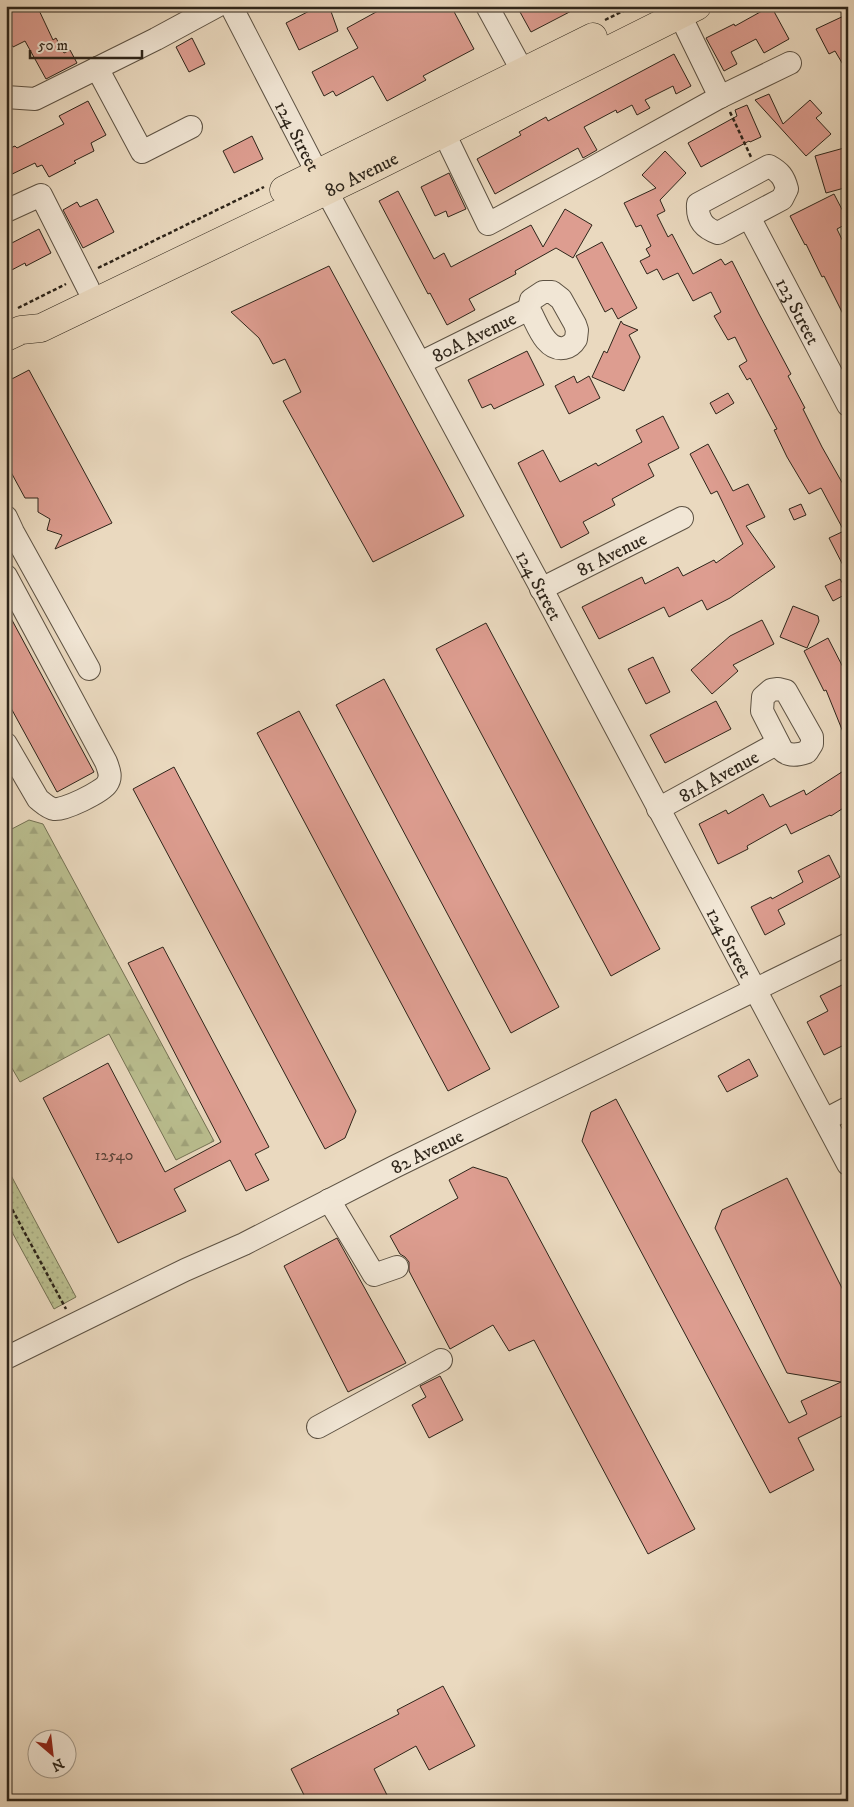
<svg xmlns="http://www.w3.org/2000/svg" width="854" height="1807" font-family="'IM FELL DW Pica',serif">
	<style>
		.grass { fill: url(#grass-dots); stroke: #747254 }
		.forest { fill: url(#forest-firs); stroke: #747254 }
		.building { fill: #dd9d90; stroke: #2e251a }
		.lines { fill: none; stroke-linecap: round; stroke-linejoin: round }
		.minor-casing { stroke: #5d5243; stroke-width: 24 }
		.major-casing { stroke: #2e251a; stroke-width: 29 }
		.path { stroke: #2e251a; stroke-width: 2.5; stroke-dasharray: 4 2.5; stroke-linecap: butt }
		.minor { stroke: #f1e6d5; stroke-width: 22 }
		.major { stroke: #ead9bf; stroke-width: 28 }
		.labels { text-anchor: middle; stroke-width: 4; stroke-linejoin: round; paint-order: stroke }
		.number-label { font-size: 16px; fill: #5a4338 }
		.street-label { font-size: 19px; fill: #2e251a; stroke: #f1e6d5 }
	</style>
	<defs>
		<pattern id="grass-dots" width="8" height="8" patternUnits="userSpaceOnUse" patternTransform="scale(1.25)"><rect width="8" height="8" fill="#babe8f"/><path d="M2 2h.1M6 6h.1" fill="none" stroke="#a0a37b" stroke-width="1.8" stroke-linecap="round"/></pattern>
		<pattern id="forest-firs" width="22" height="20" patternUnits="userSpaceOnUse" patternTransform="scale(1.25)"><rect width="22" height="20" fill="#babe8f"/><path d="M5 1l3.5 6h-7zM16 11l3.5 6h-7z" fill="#a0a37b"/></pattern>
	</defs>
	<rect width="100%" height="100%" fill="#ead9bf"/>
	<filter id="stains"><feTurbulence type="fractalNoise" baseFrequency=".004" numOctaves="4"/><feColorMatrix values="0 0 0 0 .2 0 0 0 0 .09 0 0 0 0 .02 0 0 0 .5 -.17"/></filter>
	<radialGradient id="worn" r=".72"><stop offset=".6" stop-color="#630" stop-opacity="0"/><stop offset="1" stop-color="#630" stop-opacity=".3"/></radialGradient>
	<!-- grass -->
	<polygon class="grass" points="6,1166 76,1297 54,1309 6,1221"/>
	<!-- forest -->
	<polygon class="forest" points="29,820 43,824 214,1141 176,1160 109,1034 20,1082 6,1058 6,832"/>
	<!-- building -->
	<g class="building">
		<polygon points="21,6 37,6 53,40 56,38 64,53 70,50 77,63 46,79 25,41 13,47 6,35 6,14"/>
		<polygon points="319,6 329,6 338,31 299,50 286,23"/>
		<polygon points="387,6 451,6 474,49 423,76 426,80 387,101 373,76 336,96 333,91 324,96 312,72 358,48 347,28"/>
		<polygon points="531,6 581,6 531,32 520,12"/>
		<polygon points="771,6 789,39 764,53 756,39 731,52 737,64 724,71 706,38 734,24 735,26"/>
		<polygon points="848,14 848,73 835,51 829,54 816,29"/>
		<polygon points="192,38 205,64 189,72 176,47"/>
		<polygon points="674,54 691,86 676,94 673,86 645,100 650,108 637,115 632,105 617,113 616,110 584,127 597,150 583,158 578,148 495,194 477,159 521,135 519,132 546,117 548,121"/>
		<polygon points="769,94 783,124 810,100 822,113 816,118 831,134 806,156 755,100"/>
		<polygon points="88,101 106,135 91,143 94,151 74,161 76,163 49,177 42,165 37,167 35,163 6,177 6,150 15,146 17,148 64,124 59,116"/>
		<polygon points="747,105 761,137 750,142 749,141 701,167 688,143 737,116 735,110"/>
		<polygon points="252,136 263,159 234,173 223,151"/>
		<polygon points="844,148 848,160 848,165 844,166 848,179 848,187 826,193 815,156"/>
		<polygon points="665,151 686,173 660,200 665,211 657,215 668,237 672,234 693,274 721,259 725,265 732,261 759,314 791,374 788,376 805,408 803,409 822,447 848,493 848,575 829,538 844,531 821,488 809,494 787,457 774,430 777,429 750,378 747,380 739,366 747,361 735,337 728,340 714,316 721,312 711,292 693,301 678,273 663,280 657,269 647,274 640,261 650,256 646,249 651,246 641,225 636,227 624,203 656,188 642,175"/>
		<polygon points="449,173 466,209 448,217 446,211 435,216 421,187"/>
		<polygon points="398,191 434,259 444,253 451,267 531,225 543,247 565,209 592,225 573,258 556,248 515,271 516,274 469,299 475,310 447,325 430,293 428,294 379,201"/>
		<polygon points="834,194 848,221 848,223 837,229 848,252 848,324 824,276 822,277 806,244 805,245 790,216"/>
		<polygon points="97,199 114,232 83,248 63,210 77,202 80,207"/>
		<polygon points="39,229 51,253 26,266 25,263 6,273 6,246"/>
		<polygon points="602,242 637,308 618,319 612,308 605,312 576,256"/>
		<polygon points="329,266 464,516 373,562 283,401 301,392 285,359 273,364 259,338 231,312"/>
		<polygon points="621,321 623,324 638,330 629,335 640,357 624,391 592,377 604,351 607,353"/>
		<polygon points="527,351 544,385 494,409 491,404 482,408 468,380"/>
		<polygon points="29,370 112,523 55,549 62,535 47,530 50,519 38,512 38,498 25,498 6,463 6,382"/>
		<polygon points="574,376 577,383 589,376 600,398 569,414 555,386"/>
		<polygon points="728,393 734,403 716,414 710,403"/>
		<polygon points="663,416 679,448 648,464 654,476 612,499 615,505 583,522 589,533 561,548 518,463 543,450 560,482 596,463 598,466 642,442 636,430"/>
		<polygon points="708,444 733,491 748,484 765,517 746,526 775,567 730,598 707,610 702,600 669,617 664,607 599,639 582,607 642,577 645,584 678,567 683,576 714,560 716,563 743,544 717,491 711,494 690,454"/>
		<polygon points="801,504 806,515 794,520 789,509"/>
		<polygon points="840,579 848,593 833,601 825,586"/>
		<polygon points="793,606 818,616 819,621 807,648 780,637"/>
		<polygon points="6,609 94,772 57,792 6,699"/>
		<polygon points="762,620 774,644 733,665 738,671 712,694 691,670 730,636"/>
		<polygon points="486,623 660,949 611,976 436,649"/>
		<polygon points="828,638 848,677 847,742 826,690 824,691 804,651"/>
		<polygon points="653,657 670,692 646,704 628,669"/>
		<polygon points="384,679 559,1007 511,1033 336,705"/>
		<polygon points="716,701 731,729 665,763 650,735"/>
		<polygon points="299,711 490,1069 448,1091 257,733"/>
		<polygon points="174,767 356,1111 345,1138 325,1149 133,789"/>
		<polygon points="848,768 848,805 831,816 830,815 791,834 786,824 747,846 748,849 718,864 699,824 726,810 728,814 763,794 770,807 804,790 806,795"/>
		<polygon points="829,855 840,877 778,910 785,924 765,935 751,907 771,897 772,899 803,882 798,871"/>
		<polygon points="163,947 269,1147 255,1154 269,1180 246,1191 230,1160 174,1189 186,1211 118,1243 43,1098 108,1063 165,1172 221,1142 128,963"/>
		<polygon points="848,982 848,1043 824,1055 807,1022 828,1011 820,996"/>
		<polygon points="749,1059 758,1076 727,1092 718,1076"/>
		<polygon points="616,1099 789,1423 807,1414 801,1401 841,1382 787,1373 715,1228 722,1210 787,1178 848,1300 848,1413 798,1438 814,1470 770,1493 582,1141 591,1112"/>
		<polygon points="473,1167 507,1178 695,1529 648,1554 534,1340 509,1351 493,1325 450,1349 409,1271 409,1262 405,1257 400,1254 390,1236 458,1198 449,1180"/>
		<polygon points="337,1238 406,1363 348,1392 284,1266"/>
		<polygon points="440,1376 463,1420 429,1438 412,1405 426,1397 420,1386"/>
		<polygon points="443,1686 475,1746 429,1770 416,1746 374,1769 390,1801 307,1801 291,1769 399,1714 397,1710"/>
	</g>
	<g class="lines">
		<!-- minor casing -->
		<g class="minor-casing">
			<g id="minor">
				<path id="s1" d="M231,6L326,190L545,595L848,1164"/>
				<polyline points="487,6 523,72"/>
				<polyline points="680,15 720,97"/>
				<polyline points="97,68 142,152 191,127"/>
				<polyline points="6,97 35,99 156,39 217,6"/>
				<polyline points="444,133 488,224 594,167 720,97 790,63"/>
				<path d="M769,166C780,172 784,177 787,189L782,199L718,233C703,228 697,219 698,204Z"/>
				<polyline points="6,211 41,195 88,288"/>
				<path id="s2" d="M749,217L848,405"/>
				<path d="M543,292H552L561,299L575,324L577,330L576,339C573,344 569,347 564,348C546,351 538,326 531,313L529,309L531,300Z"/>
				<path id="s3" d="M420,363L529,309"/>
				<polyline points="6,517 13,532 89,669"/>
				<path d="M6,576L106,762C109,770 112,777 107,784C102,792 63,811 54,809C48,808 43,803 38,799L6,744"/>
				<path id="s4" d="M541,589L682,518"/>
				<path d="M778,689L786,691L812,737V744L807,752C798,755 789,757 782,750L762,711L763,697L771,690Z"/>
				<path id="s5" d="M658,809L778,743"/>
				<polyline points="825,1120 846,1109 848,1111"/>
				<polyline points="329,1200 374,1275 397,1267"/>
				<path id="s6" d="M6,1358L185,1270L244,1244L394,1167L848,944"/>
				<polyline points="318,1427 441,1360"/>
			</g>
		</g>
		<!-- major casing -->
		<g class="major-casing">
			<g id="major">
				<polyline points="284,190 593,37"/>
				<path id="s7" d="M6,337L21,330L41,328L361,174L697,6"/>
			</g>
		</g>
		<!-- path -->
		<g class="path">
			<polyline points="605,20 633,6"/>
			<polyline points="730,112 751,157"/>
			<polyline points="98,268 264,187"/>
			<polyline points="18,308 66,284"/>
			<polyline points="6,1198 66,1309"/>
		</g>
		<!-- minor -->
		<use href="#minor" class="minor"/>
		<!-- major -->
		<use href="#major" class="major"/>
	</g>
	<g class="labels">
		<!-- number labels -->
		<g class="number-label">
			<text x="114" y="1160">12540</text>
		</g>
		<!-- street labels -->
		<g class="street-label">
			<text dy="7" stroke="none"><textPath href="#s1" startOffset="146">124 Street</textPath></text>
			<text dy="7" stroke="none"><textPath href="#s7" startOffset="392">80 Avenue</textPath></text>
			<text dy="7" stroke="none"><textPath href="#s2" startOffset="106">123 Street</textPath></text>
			<text dy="7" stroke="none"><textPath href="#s3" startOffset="60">80A Avenue</textPath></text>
			<text dy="7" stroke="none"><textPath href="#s4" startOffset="79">81 Avenue</textPath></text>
			<text dy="7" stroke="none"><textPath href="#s1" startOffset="656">124 Street</textPath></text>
			<text dy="7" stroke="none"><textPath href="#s5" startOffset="69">81A Avenue</textPath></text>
			<text dy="7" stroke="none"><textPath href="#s1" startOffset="1061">124 Street</textPath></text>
			<text dy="7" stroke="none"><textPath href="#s6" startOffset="469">82 Avenue</textPath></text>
		</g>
	</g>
	<!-- margin -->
	<rect width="854" height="1807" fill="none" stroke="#ead9bf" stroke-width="25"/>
	<rect x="8" y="8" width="839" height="1792" fill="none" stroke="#2e251a" stroke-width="2.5"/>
	<rect x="12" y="12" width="829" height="1782" fill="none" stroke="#2e251a"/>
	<!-- north arrow -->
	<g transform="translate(52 1754) rotate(152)"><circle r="24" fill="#f1e6d5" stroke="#a3998a"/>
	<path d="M0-4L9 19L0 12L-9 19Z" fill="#8f2418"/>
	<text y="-8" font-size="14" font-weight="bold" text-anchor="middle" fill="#2e251a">N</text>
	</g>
	<!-- scale -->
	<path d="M30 50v8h112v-8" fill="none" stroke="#2e251a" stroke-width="2.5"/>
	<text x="38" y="50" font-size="15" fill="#2e251a" stroke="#f1e6d5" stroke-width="4" paint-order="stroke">50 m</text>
	<rect width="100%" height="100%" filter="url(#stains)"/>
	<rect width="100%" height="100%" fill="url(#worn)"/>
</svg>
